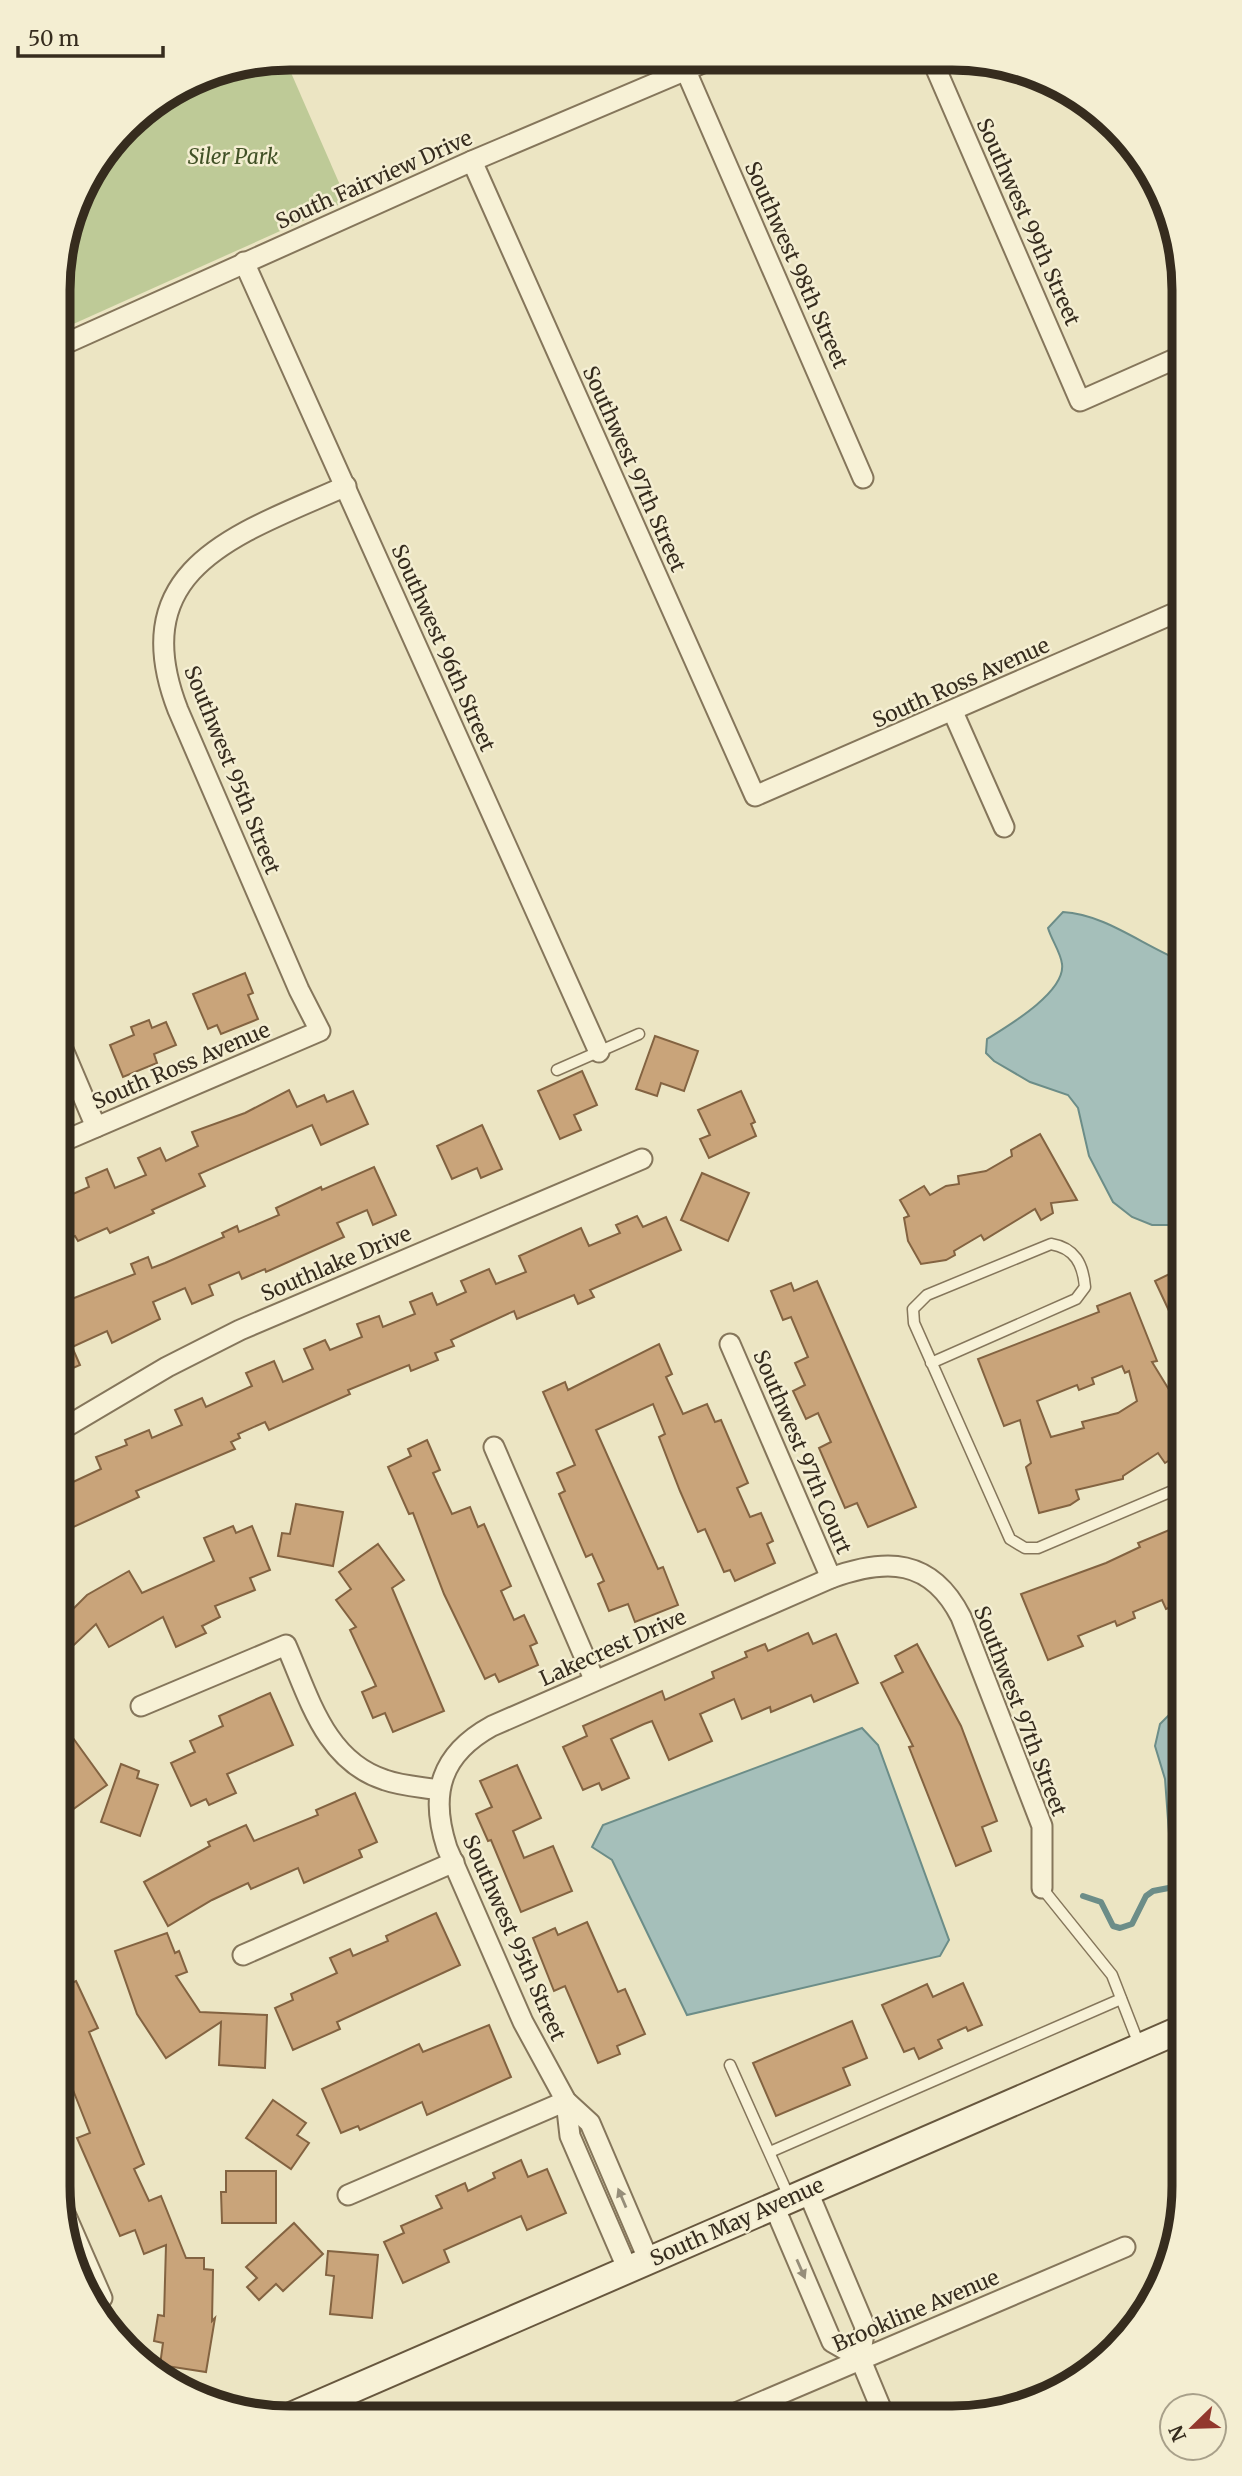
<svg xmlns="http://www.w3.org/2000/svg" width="1242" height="2476" font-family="Merriweather,serif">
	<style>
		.green { fill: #beca97 }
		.water { fill: #a5bfba; stroke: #6c8d88; stroke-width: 2 }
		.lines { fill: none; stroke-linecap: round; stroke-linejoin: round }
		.stream { stroke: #6c8d88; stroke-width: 6 }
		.building { fill: #c9a47a; stroke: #836341; stroke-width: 2; fill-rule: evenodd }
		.lane-casing { stroke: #85765b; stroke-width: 13 }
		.street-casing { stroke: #85765b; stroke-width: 23 }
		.secondary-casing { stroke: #67573e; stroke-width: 30 }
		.lane { stroke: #f7f1d6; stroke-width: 10 }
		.street { stroke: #f7f1d6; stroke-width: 19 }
		.secondary { stroke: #f7f1d6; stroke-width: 26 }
		.oneway { fill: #968e7a }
		.labels { text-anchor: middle; stroke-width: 5; stroke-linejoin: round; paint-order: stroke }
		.park-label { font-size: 21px; font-style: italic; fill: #415126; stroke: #f4eed2 }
		.street-label { font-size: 21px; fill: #362c1e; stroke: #f4eed2 }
		.rim { fill: none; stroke: #362c1e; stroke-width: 9 }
	</style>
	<rect width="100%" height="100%" fill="#ece5c3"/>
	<!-- green -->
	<polygon class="green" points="285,59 347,201 60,330 60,260 82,187 137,116 202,75"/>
	<!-- water -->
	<g class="water">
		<path d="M1063,912C1105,914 1145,947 1184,962V1225H1152L1132,1217L1113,1202L1089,1156L1078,1108L1068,1095L1030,1082L994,1061L986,1053L987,1039C1008,1026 1066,992 1062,964C1061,953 1051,939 1048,928Z"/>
		<polygon points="1184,1700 1184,1851 1169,1833 1165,1779 1155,1746 1160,1724"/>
		<polygon points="862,1728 878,1745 949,1940 940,1956 687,2015 612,1860 592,1847 603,1825"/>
	</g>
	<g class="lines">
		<!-- stream -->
		<polyline class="stream" points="1083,1896 1101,1902 1113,1926 1120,1928 1132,1924 1146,1896 1153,1891 1179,1886 1184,1878"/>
	</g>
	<!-- building -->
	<g class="building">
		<polygon points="245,973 253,993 248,995 258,1019 221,1034 217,1025 208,1029 193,994"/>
		<polygon points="149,1020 152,1028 166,1022 176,1045 154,1054 157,1063 123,1077 110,1045 134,1035 131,1027"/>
		<polygon points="655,1036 698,1051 684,1091 661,1083 657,1096 636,1089"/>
		<polygon points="582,1071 597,1105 574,1115 581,1130 560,1139 538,1091"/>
		<polygon points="289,1090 297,1107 324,1095 327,1102 353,1091 368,1124 321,1145 312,1125 199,1174 205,1186 152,1210 154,1213 110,1233 107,1228 78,1241 75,1236 59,1243 59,1200 89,1187 86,1178 107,1169 115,1188 146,1175 138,1158 160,1148 166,1161 198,1146 192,1132 245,1113"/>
		<polygon points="741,1091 755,1122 751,1124 756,1136 709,1158 700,1139 710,1135 698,1110"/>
		<polygon points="482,1125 502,1169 481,1178 477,1168 452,1179 437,1146"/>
		<polygon points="1040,1134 1077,1200 1051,1203 1053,1213 1041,1220 1035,1209 984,1240 981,1235 954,1251 955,1255 946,1260 921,1264 908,1241 904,1218 909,1216 900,1200 924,1186 930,1195 946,1186 959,1184 958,1176 986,1171 1012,1156 1011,1150"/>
		<polygon points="374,1167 396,1215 373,1225 367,1210 337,1223 344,1237 266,1272 265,1269 242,1279 239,1272 209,1285 213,1295 192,1304 185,1288 153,1302 160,1319 112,1343 107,1331 72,1347 80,1365 59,1374 59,1304 135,1274 131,1264 148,1257 152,1268 165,1263 224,1237 222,1233 237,1226 239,1232 279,1215 276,1208 321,1187 322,1190"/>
		<polygon points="702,1173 749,1193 728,1241 681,1220"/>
		<polygon points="637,1216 643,1227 666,1217 681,1250 590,1290 594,1297 578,1304 574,1295 517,1319 514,1311 451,1340 454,1346 435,1353 438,1360 411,1371 409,1365 348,1390 350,1394 269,1430 265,1422 238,1434 240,1438 231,1442 235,1449 136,1491 139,1497 58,1534 58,1489 101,1469 96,1457 127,1445 125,1440 149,1430 152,1438 182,1425 175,1410 202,1398 206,1407 252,1386 246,1373 274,1361 283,1382 313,1369 304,1349 325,1340 330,1350 362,1337 357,1324 379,1316 383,1327 415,1314 410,1302 432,1293 437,1305 466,1292 461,1281 489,1269 496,1284 526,1272 519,1256 581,1228 589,1246 620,1233 616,1225"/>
		<polygon points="1184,1267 1184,1308 1171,1315 1155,1281"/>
		<polygon points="817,1281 916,1507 868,1527 857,1503 845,1508 819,1448 831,1442 818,1413 806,1419 793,1391 805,1385 795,1363 808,1357 791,1317 783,1320 771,1291 791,1283 794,1291"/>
		<path d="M1130,1293L1157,1361L1152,1362L1184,1414V1451L1165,1463L1158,1453L1123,1476V1479L1076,1490L1079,1499L1070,1505L1039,1513L1026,1467L1031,1463L1020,1420L1004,1426L978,1359L1099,1312L1097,1306ZM1122,1366L1125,1373L1129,1371L1137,1401L1118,1413L1082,1422L1084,1428L1051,1437L1037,1401L1077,1385L1079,1390L1094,1384L1092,1378Z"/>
		<polygon points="659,1344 672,1374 666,1377 683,1414 707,1404 715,1422 721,1420 748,1483 737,1488 750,1517 761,1513 773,1541 767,1544 775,1563 735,1581 730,1570 724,1572 705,1529 698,1532 680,1491 659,1437 665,1434 653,1404 596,1430 658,1569 663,1567 678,1605 635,1622 628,1604 609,1611 598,1584 604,1581 592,1554 586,1557 559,1494 565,1491 557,1473 575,1465 543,1392 565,1382 568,1390"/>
		<polygon points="427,1440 440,1470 433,1473 452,1514 470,1507 478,1527 484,1524 511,1586 501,1591 514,1620 524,1615 537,1643 530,1646 538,1665 499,1682 495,1674 485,1679 444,1594 413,1513 409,1514 388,1467 411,1456 408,1449"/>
		<polygon points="296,1504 343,1512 333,1566 278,1556 282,1533 290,1534"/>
		<polygon points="233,1526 236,1533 252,1526 270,1570 250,1578 255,1590 215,1606 220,1617 202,1626 206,1633 176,1647 163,1617 109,1647 96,1624 58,1660 58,1624 87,1595 129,1571 142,1593 214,1561 204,1538"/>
		<polygon points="1174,1528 1184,1553 1184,1602 1166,1609 1162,1600 1133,1612 1135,1618 1117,1626 1115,1621 1078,1636 1083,1646 1048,1660 1021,1594 1106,1563 1140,1547 1138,1543"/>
		<polygon points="378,1544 404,1580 392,1588 444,1711 393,1732 385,1713 373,1718 362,1692 376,1686 350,1630 356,1627 336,1600 351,1589 339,1572"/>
		<polygon points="808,1633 813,1644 836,1634 858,1683 814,1702 811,1695 771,1712 770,1707 742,1719 734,1699 700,1714 712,1741 669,1760 652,1721 644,1724 611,1739 629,1778 602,1790 599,1783 583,1790 563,1747 587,1736 583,1726 662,1691 665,1700 714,1678 712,1672 747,1657 745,1652 765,1644 768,1651"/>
		<polygon points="917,1644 961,1726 997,1821 982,1827 991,1851 956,1866 909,1747 913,1746 881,1683 903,1672 895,1656"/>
		<polygon points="270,1693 293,1745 227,1774 236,1793 209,1805 206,1799 191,1806 171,1763 195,1752 190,1741 223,1726 219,1716"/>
		<polygon points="73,1738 107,1785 58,1820 58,1749"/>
		<polygon points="121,1764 139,1771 137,1778 158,1785 140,1836 101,1822"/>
		<polygon points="517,1765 541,1818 513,1831 524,1858 553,1846 572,1891 521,1912 491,1840 488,1841 476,1814 492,1807 480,1781"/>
		<polygon points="355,1793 377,1842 359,1850 362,1857 304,1883 298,1868 251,1889 248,1883 212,1900 168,1926 144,1882 210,1846 208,1842 246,1825 254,1841 318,1815 316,1810"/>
		<polygon points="436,1913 460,1965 337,2022 340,2029 293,2050 275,2008 293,2000 291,1994 337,1973 330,1958 350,1949 353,1956 388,1941 386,1936"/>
		<polygon points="587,1922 618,1992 625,1989 645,2034 617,2046 620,2054 598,2063 565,1986 554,1991 533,1938 555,1928 558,1935"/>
		<polygon points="167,1933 175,1953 179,1951 187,1972 176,1976 200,2012 267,2015 265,2068 219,2065 221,2022 166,2058 137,2014 115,1951"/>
		<polygon points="76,1981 98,2028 89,2032 144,2164 134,2169 149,2201 161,2196 186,2258 204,2258 204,2269 213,2270 212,2321 215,2318 206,2372 160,2365 163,2343 154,2341 158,2315 164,2316 166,2245 144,2254 135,2230 120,2236 77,2138 90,2133 69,2080 58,2085 58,1989"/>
		<polygon points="963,1983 982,2025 968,2031 966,2027 938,2040 942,2048 919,2059 914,2048 904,2052 882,2005 927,1984 933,1997"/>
		<polygon points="852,2021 867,2058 843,2068 850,2085 776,2116 753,2063"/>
		<polygon points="489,2025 511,2077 427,2115 422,2102 360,2130 358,2126 341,2133 322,2089 419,2044 423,2052"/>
		<polygon points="273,2100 306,2123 297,2135 309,2143 291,2169 246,2138"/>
		<polygon points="521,2160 528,2177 547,2169 566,2213 527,2230 521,2216 444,2250 449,2262 403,2283 384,2242 404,2233 401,2226 442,2208 436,2196 465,2183 468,2191 495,2178 493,2173"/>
		<polygon points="226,2171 276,2171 276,2223 222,2223 221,2192 226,2192"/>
		<polygon points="294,2223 323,2254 283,2291 276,2284 259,2300 247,2287 257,2278 246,2267"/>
		<polygon points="328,2251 378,2255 372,2318 330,2314 334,2276 326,2275"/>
	</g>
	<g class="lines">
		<!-- lane casing -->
		<g class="lane-casing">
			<g id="lane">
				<polyline points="557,1070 639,1034"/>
				<path d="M931,1363L1076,1299L1085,1287C1083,1264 1075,1248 1051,1244L927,1295L913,1309L914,1323L1010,1539L1025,1548H1038L1184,1486"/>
				<polyline points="1042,1888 1112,1975 1140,2047"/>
				<polyline points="730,2065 790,2199"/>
				<polyline points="770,2152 1121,1999"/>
			</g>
		</g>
		<!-- street casing -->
		<g class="street-casing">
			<g id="street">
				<polyline points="933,62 1080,401 1184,355"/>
				<polyline points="686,71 863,478"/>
				<polyline points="472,161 755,796 1184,609"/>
				<polyline points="244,262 599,1052"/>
				<polyline points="60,346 472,161 710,60"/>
				<polyline points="953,712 1004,827"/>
				<polyline points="59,1040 96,1127"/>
				<path d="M59,1143L320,1031L299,990L178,710C122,566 241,533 346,486"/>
				<polyline points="730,1344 831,1578"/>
				<polyline points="59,1431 167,1367 240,1330 642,1159"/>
				<polyline points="494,1447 594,1679"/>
				<path d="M141,1706L286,1645C309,1697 325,1761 385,1780C402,1786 422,1787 439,1790"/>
				<polyline points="243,1955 454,1862"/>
				<polyline points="566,2101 570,2136 628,2270"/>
				<polyline points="808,2192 865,2327 860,2358 885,2418"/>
				<polyline points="348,2195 566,2101"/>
				<polyline points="60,2202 102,2298"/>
				<polyline points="774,2206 832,2342 860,2358"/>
				<path d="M649,2261L590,2123L566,2101L523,2022L447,1848C429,1793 441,1754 492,1726L831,1578C886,1558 931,1558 961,1617L1042,1826V1888"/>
				<polyline points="724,2418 1125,2247"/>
			</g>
		</g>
		<!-- secondary casing -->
		<g class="secondary-casing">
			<polyline id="secondary" points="291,2416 1184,2028"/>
		</g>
		<!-- lane -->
		<use href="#lane" class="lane"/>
		<!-- street -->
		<use href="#street" class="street"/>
		<!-- secondary -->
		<use href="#secondary" class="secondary"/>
	</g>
	<!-- one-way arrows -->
	<defs><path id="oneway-solid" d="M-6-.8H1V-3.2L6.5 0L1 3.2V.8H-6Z" transform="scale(1.75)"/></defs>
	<g class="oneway">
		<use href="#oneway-solid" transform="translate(622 2198) rotate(-113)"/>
		<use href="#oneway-solid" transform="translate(801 2269) rotate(66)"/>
	</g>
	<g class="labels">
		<!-- park labels -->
		<g class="park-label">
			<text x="233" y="164">Siler Park</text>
		</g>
		<!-- street labels -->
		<g class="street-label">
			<text transform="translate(374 180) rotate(-24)" y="7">South Fairview Drive</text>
			<text transform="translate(1028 222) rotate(66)" y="7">Southwest 99th Street</text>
			<text transform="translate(796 265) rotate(66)" y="7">Southwest 98th Street</text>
			<text transform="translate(634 469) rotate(66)" y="7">Southwest 97th Street</text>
			<text transform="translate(443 648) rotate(66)" y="7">Southwest 96th Street</text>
			<text transform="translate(961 683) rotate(-24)" y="7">South Ross Avenue</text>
			<text transform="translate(232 770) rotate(68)" y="7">Southwest 95th Street</text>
			<text transform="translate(181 1066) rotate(-23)" y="7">South Ross Avenue</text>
			<text transform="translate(336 1264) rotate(-23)" y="7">Southlake Drive</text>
			<text transform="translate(802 1452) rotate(67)" y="7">Southwest 97th Court</text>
			<text transform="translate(613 1648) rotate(-24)" y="7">Lakecrest Drive</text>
			<text transform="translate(1020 1711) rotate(69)" y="7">Southwest 97th Street</text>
			<text transform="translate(514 1938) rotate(66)" y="7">Southwest 95th Street</text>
			<text transform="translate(737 2222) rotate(-24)" y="7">South May Avenue</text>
			<text transform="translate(916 2311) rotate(-23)" y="7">Brookline Avenue</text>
		</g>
	</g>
	<!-- crop -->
	<path d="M0 0H1242V2476H0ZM290 70H952A220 220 0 0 1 1172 290V2186A220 220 0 0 1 952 2406H290A220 220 0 0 1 70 2186V290A220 220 0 0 1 290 70Z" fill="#f4eed2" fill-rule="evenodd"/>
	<path class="rim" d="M290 70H952A220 220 0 0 1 1172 290V2186A220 220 0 0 1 952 2406H290A220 220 0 0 1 70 2186V290A220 220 0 0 1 290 70Z"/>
	<!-- north arrow -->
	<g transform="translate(1193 2427) rotate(247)"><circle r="33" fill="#f4eed2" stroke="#a8a08a" stroke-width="2"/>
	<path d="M0-5L12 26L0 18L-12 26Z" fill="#92382d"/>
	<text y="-10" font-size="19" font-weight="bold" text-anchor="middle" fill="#362c1e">N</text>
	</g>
	<!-- scale -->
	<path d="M18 46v10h145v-10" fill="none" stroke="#362c1e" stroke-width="3.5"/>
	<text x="28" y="46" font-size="21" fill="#362c1e" stroke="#f4eed2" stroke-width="5" paint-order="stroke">50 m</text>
</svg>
